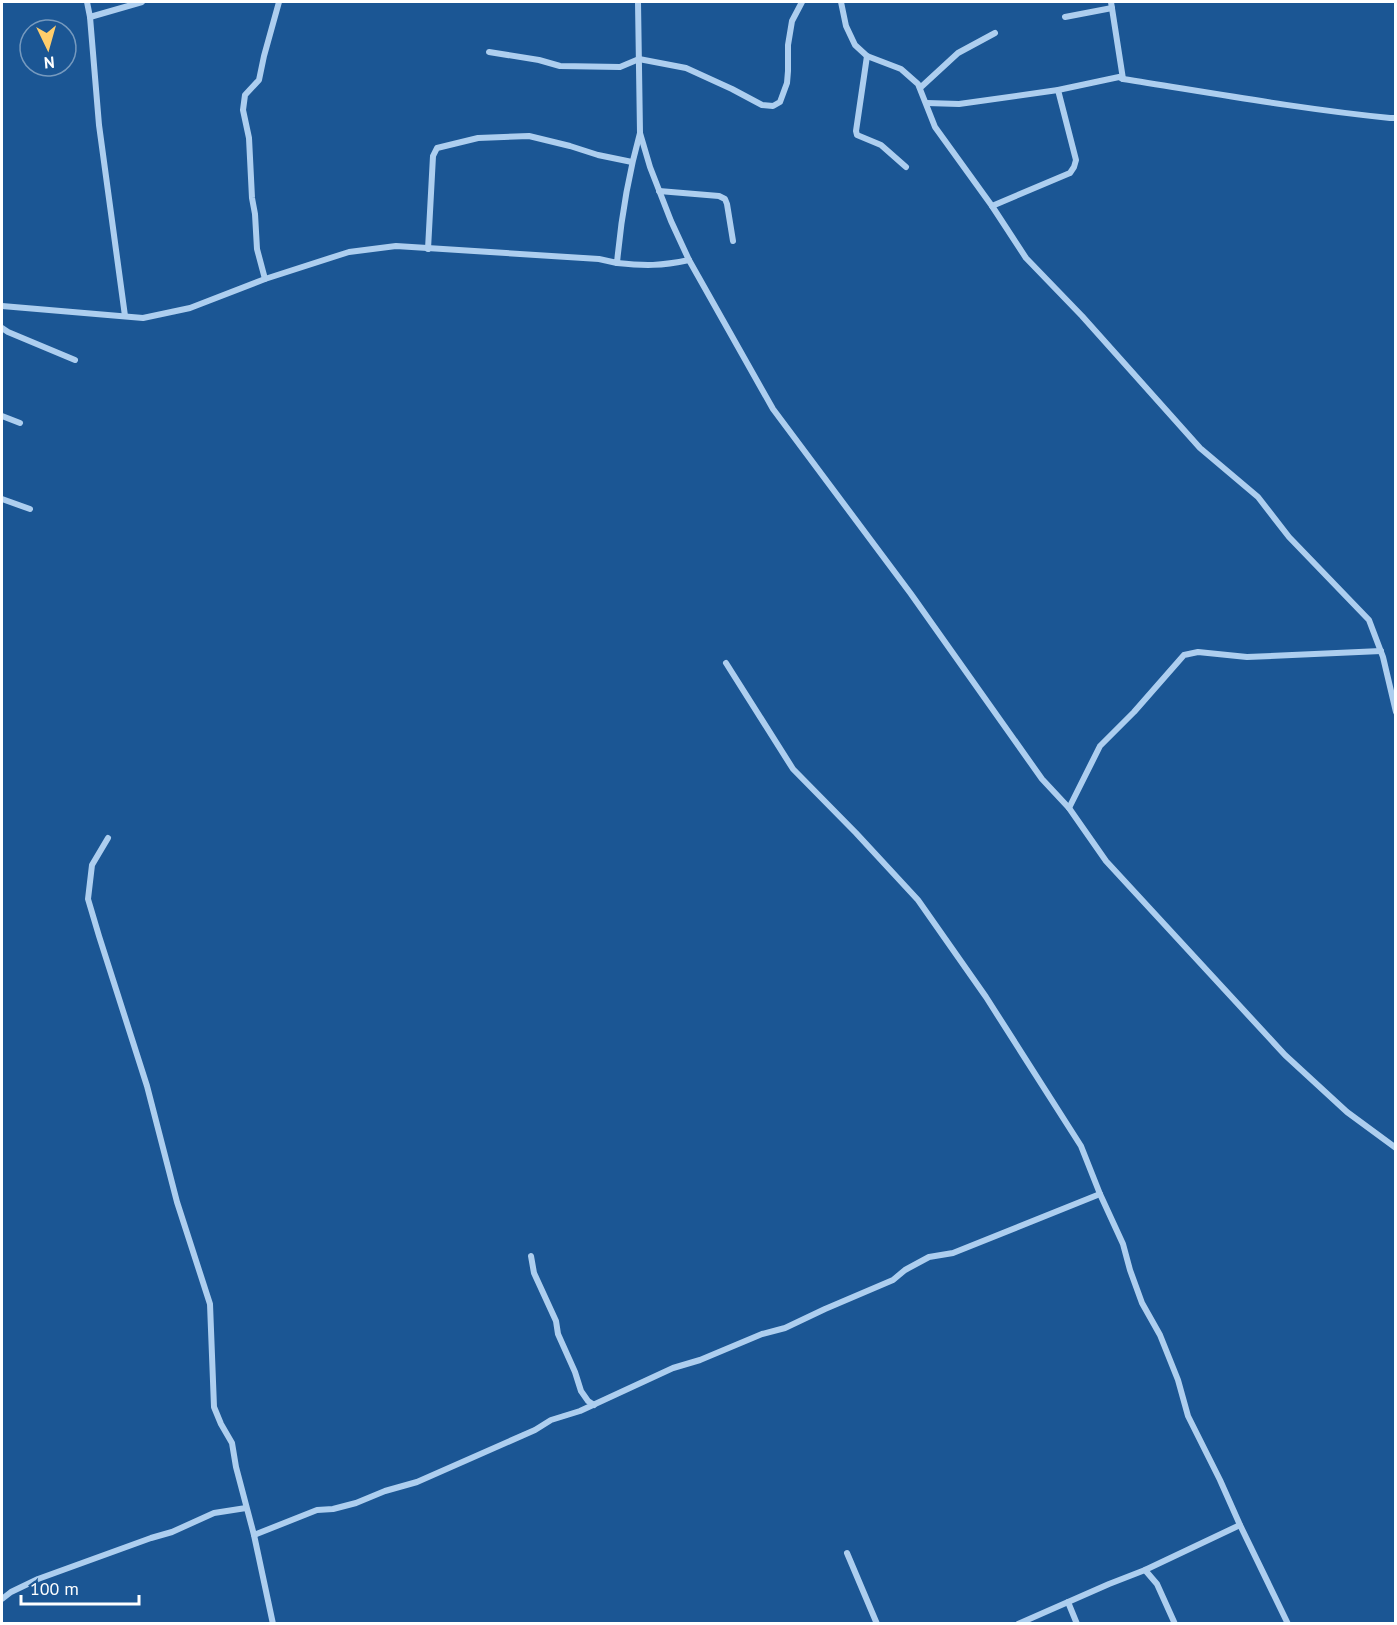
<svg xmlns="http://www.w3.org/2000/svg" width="1397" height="1625" font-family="'PT Sans',sans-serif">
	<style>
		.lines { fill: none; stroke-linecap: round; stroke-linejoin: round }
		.minor { stroke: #adceef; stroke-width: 6 }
	</style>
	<rect width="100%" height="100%" fill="#1b5694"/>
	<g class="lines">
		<!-- minor -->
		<g class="minor">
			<polyline points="87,2 90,17 99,125 125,316"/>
			<polyline points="638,2 640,133 650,167 671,221 689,260 773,409 911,594 1042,779 1069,808 1106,861 1285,1055 1347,1112 1396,1148"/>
			<polyline points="841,2 846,26 855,45 867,56 901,69 918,84 935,127 992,206 1026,258 1082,316 1200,448 1258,497 1289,537 1369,620 1383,657 1396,712"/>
			<polyline points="1111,2 1123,79"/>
			<polyline points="90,17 142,2"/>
			<polyline points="1065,17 1112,8"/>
			<polyline points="489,52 539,60 560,66 620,67 639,59 686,68 732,89 762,105 773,106 780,102 787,83 788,71 788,45 792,21 802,2"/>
			<polyline points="867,56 856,131 857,135 881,145 906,167"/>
			<polyline points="920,88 958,53 995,33"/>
			<path d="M927,103L959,104L1058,90L1119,77L1123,79C1212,93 1301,109 1390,118H1396"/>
			<polyline points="659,191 719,196 725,199 727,204 733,241"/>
			<polyline points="992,206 1070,173 1074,167 1076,160 1058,90"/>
			<polyline points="428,249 433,156 437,148 478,138 529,136 570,146 598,155 632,162"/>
			<path d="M617,263C645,266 661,266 689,260"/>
			<polyline points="265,279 257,249 255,214 252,198 249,138 243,110 245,95 259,80 264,56 279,2"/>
			<path d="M2,306L143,318L190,308L265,279L349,252L396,246L599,259L617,263C621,219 628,176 640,133"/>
			<polyline points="2,328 8,332 75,360"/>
			<polyline points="2,416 20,423"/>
			<polyline points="2,499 30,509"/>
			<polyline points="726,663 793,769 856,833 918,900 986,997 1081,1146 1100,1194 1123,1244 1130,1270 1142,1303 1160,1335 1178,1380 1188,1416 1220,1480 1240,1525 1288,1624"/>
			<polyline points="1069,808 1100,746 1134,712 1184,655 1198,652 1247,657 1381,651"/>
			<polyline points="108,838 92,865 88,899 99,936 147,1086 177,1202 210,1304 214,1407 221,1424 232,1443 236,1467 254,1535 273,1624"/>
			<polyline points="531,1256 534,1273 556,1321 558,1334 575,1372 581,1391 588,1401 594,1405"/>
			<polyline points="254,1535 317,1510 333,1509 356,1503 385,1491 417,1482 535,1430 551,1420 580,1411 673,1368 700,1360 762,1334 785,1328 825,1309 893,1280 905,1270 929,1257 953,1253 1100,1194"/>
			<polyline points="847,1553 877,1624"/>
			<polyline points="1145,1570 1157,1584 1175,1624"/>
			<polyline points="2,1599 11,1592 38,1579 151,1538 172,1532 214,1513 246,1508"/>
			<polyline points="1068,1602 1077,1624"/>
			<polyline points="1018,1624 1109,1584 1145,1570 1240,1525"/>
		</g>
	</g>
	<!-- border -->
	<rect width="1397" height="1625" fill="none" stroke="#ffffff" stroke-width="6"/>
	<!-- north arrow -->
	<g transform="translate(48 48) rotate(175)"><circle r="28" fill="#1b5694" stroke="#769abf" stroke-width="1.5"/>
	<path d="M0-4.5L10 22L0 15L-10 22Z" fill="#ffcd6b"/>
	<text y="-9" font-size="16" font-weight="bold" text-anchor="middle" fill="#ffffff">N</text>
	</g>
	<!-- scale -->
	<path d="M21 1595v9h118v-9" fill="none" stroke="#ffffff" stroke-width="3"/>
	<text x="30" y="1595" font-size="18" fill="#ffffff" stroke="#1b5694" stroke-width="4.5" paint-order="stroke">100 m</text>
</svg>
